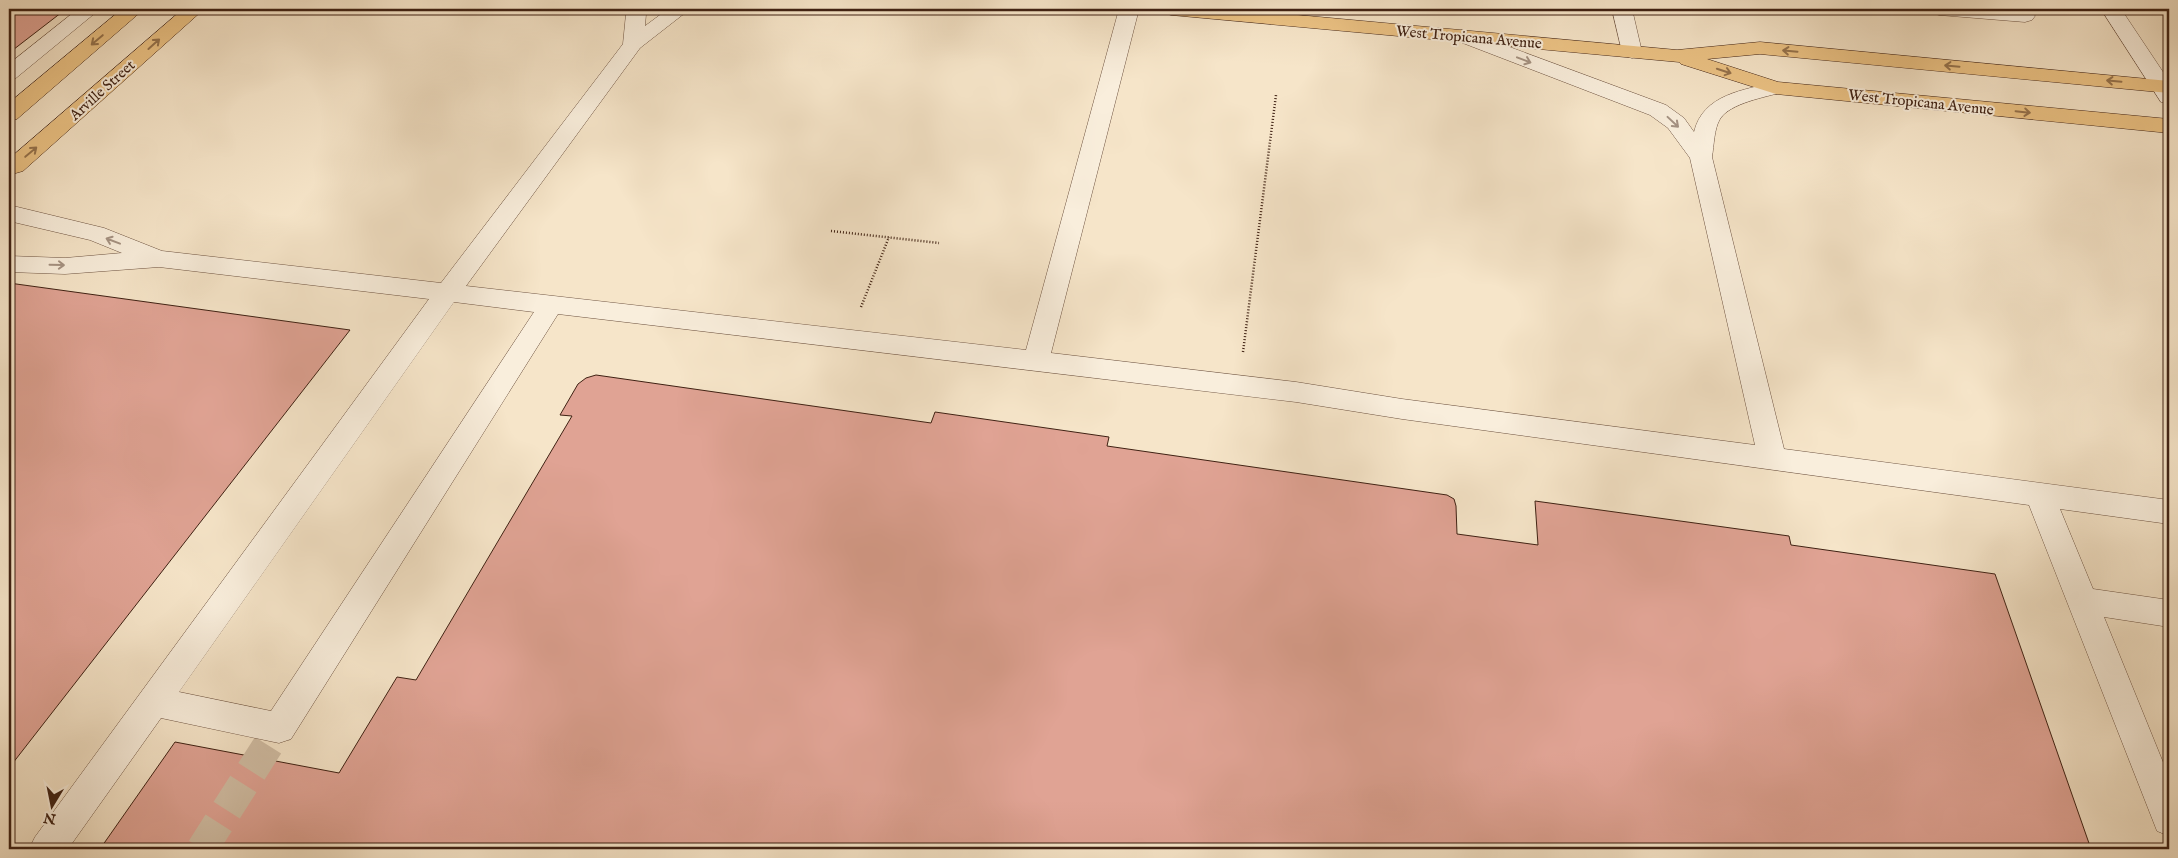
<svg xmlns="http://www.w3.org/2000/svg" width="2178" height="858" font-family="'IM FELL English',serif">
	<style>
		.building { fill: #e0a394; stroke: #3f2113 }
		.lines { fill: none; stroke-linecap: round; stroke-linejoin: round }
		.minor-tunnel { stroke: #d1bea5; stroke-width: 31; stroke-dasharray: 31 15; stroke-linecap: butt }
		.minor-casing { stroke: #6d5240; stroke-width: 1 }
		.major-casing { stroke: #3f2113; stroke-width: 1 }
		.path { stroke: #3f2113; stroke-width: 2.5; stroke-dasharray: 1 2; stroke-linecap: butt }
		.minor { fill: #f9eedc; fill-rule: evenodd }
		.major { fill: #ebc284; fill-rule: evenodd }
		.oneway { stroke: #95724c }
		.oneway2 { stroke: #a59282 }
		.labels { text-anchor: middle; stroke-width: 4; stroke-linejoin: round; paint-order: stroke }
		.far-street-label { font-size: 15px; fill: #3f2113; stroke: #f9eedc }
	</style>
	<rect width="100%" height="100%" fill="#f6e5c9"/>
	<filter id="stains"><feTurbulence type="fractalNoise" baseFrequency=".004" numOctaves="4"/><feColorMatrix values="0 0 0 0 .2 0 0 0 0 .09 0 0 0 0 .02 0 0 0 .5 -.17"/></filter>
	<radialGradient id="worn" r=".72"><stop offset=".6" stop-color="#630" stop-opacity="0"/><stop offset="1" stop-color="#630" stop-opacity=".3"/></radialGradient>
	<!-- building -->
	<g class="building">
		<polygon points="9,9 66,9 9,53"/>
		<polygon points="9,283 350,330 9,768"/>
		<polygon points="596,375 931,423 935,412 1109,437 1107,446 1447,495 1454,499 1456,506 1457,534 1538,545 1535,501 1789,536 1791,545 1995,574 2091,849 100,849 175,742 339,773 397,677 416,680 572,416 560,415 578,384 586,378"/>
	</g>
	<g class="lines">
		<!-- minor-tunnel -->
		<polyline class="minor-tunnel" points="202,849 279,728"/>
		<!-- minor casing -->
		<g class="minor-casing">
			<g id="minor">
				<polygon points="78,9 100,9 16,78 9,80 9,64"/>
				<path d="M622,9H642L646,14L645,26L668,9H690L640,48L466,286L1026,350L1119,9H1139L1051,353L1296,382L1402,399L1755,445L1690,158L1668,128L1650,115L1455,40L1452,36L1455,32L1462,30L1469,32L1666,105L1684,118L1694,132C1703,94 1744,90 1776,82L1783,84L1787,88L1783,92C1766,97 1730,103 1720,119C1714,129 1714,145 1712,157L1784,449L2169,500V524L2060,509L2093,589L2169,600V627L2104,617L2169,777V836L2157,831L2029,505L1402,419L1296,402L558,314L291,739L279,743L161,718L68,849H29L35,837L429,299L159,267L65,274L9,272V256L65,258L122,253L90,240L9,221V205L104,228L162,251L441,283L623,44L626,14ZM454,302L534,312L271,711L179,692Z"/>
				<polygon points="1612,9 1632,9 1642,52 1639,56 1632,58 1625,56 1622,52"/>
				<polygon points="1929,9 2031,9 2035,16 2032,20 2025,22 1939,15 1932,13"/>
				<polygon points="2101,9 2121,9 2169,81 2169,103 2161,102"/>
			</g>
		</g>
		<!-- major casing -->
		<g class="major-casing">
			<g id="major">
				<polygon points="122,9 144,9 17,119 9,121 9,103"/>
				<polygon points="183,9 204,9 23,171 9,175 9,159"/>
				<polygon points="1161,9 1232,9 1677,50 1760,42 2169,81 2169,93 1760,54 1707,59 1778,82 2169,119 2169,133 1776,94 1681,64 1679,62 1171,15 1164,13"/>
			</g>
		</g>
		<!-- path -->
		<g class="path">
			<polyline points="831,231 939,243"/>
			<polyline points="861,307 889,237"/>
			<polyline points="1243,352 1276,95"/>
		</g>
		<!-- minor -->
		<use href="#minor" class="minor"/>
		<!-- major -->
		<use href="#major" class="major"/>
	</g>
	<!-- one-way arrows -->
	<defs><path id="oneway-shaft" d="M-6 0H5M1.5-3L5.5 0L1.5 3" fill="none" stroke-width="1.6" stroke-linecap="round" stroke-linejoin="round" transform="scale(1.25)"/></defs>
	<g class="oneway">
		<use href="#oneway-shaft" transform="translate(97 40) rotate(140)"/>
		<use href="#oneway-shaft" transform="translate(154 44) rotate(-42)"/>
		<use href="#oneway-shaft" transform="translate(1790 51) rotate(-175)"/>
		<use href="#oneway-shaft" transform="translate(1952 66) rotate(-175)"/>
		<use href="#oneway-shaft" transform="translate(1724 71) rotate(18)"/>
		<use href="#oneway-shaft" transform="translate(2114 81) rotate(-175)"/>
		<use href="#oneway-shaft" transform="translate(2023 112) rotate(6)"/>
		<use href="#oneway-shaft" transform="translate(31 152) rotate(-40)"/>
	</g>
	<g class="oneway2">
		<use href="#oneway-shaft" transform="translate(1524 60) rotate(21)"/>
		<use href="#oneway-shaft" transform="translate(1673 122) rotate(43)"/>
		<use href="#oneway-shaft" transform="translate(113 241) rotate(-159)"/>
		<use href="#oneway-shaft" transform="translate(57 265) rotate(1)"/>
	</g>
	<g class="labels">
		<!-- far-street labels -->
		<g class="far-street-label">
			<text transform="translate(1469 37) rotate(5)" y="5">West Tropicana Avenue</text>
			<text transform="translate(102 90) rotate(-42)" y="5">Arville Street</text>
			<text transform="translate(1921 102) rotate(6)" y="5">West Tropicana Avenue</text>
		</g>
	</g>
	<!-- margin -->
	<rect width="2178" height="858" fill="none" stroke="#f6e5c9" stroke-width="30"/>
	<rect x="10" y="10" width="2158" height="838" fill="none" stroke="#3f2113" stroke-width="2.5"/>
	<rect x="15" y="15" width="2148" height="828" fill="none" stroke="#3f2113"/>
	<!-- north arrow -->
	<g transform="translate(52 806) rotate(190)" stroke="#f9eedc" stroke-width="4" paint-order="stroke">
	<path d="M0-4L9 19L0 12L-9 19Z" fill="#3f2113"/>
	<text y="-8" font-size="14" font-weight="bold" text-anchor="middle" fill="#3f2113">N</text>
	</g>
	<rect width="100%" height="100%" filter="url(#stains)"/>
	<rect width="100%" height="100%" fill="url(#worn)"/>
</svg>
